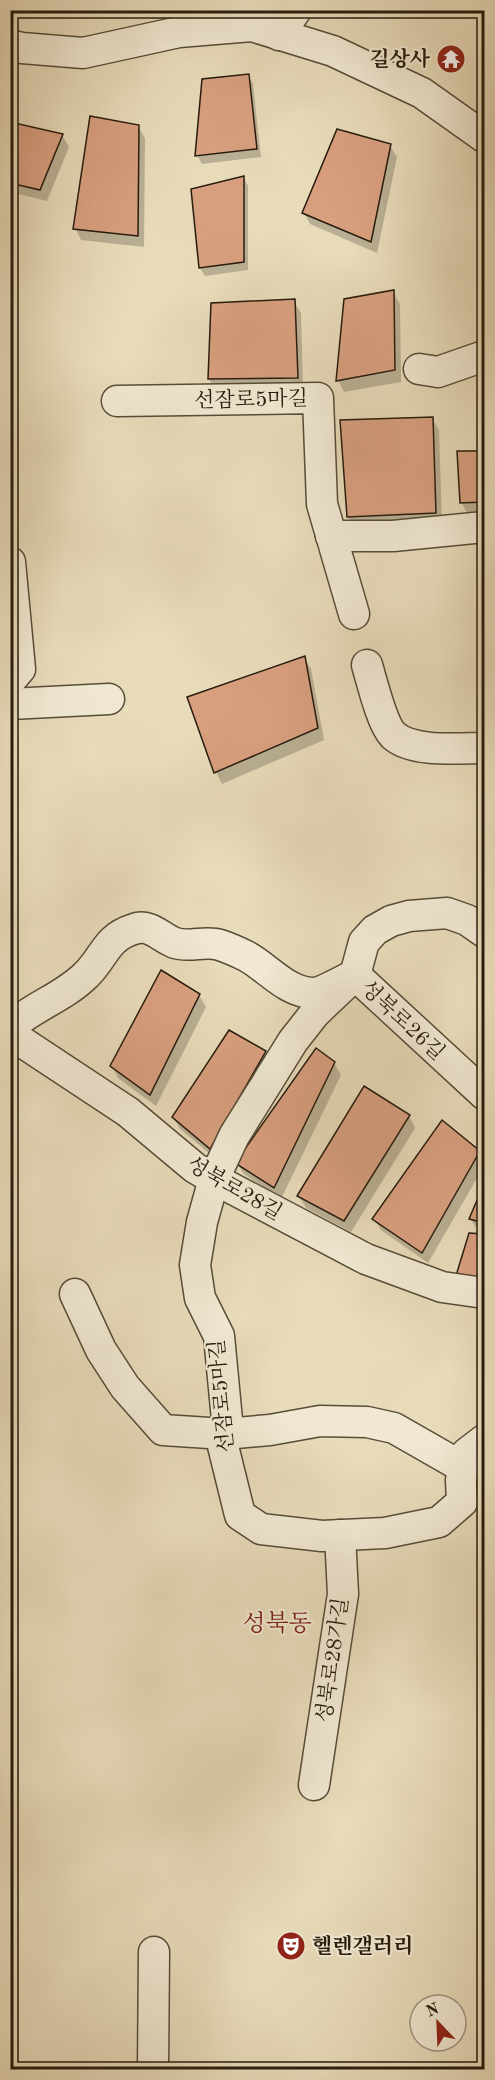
<svg xmlns="http://www.w3.org/2000/svg" width="495" height="2080" font-family="'Old Standard TT','Noto Serif KR',serif">
	<style>
		.shadow { fill: #0003 }
		.building { fill: #d89f7f; stroke: #261c0d; stroke-width: 1.5 }
		.lines { fill: none; stroke-linecap: round; stroke-linejoin: round }
		.minor-casing { stroke: #564c38; stroke-width: 33 }
		.minor { stroke: #f0e8d2; stroke-width: 30 }
		.labels { text-anchor: middle; stroke-width: 4.5; stroke-linejoin: round; paint-order: stroke }
		.poi-label { font-size: 21px; font-weight: bold; fill: #261c0d; stroke: #f0e8d2; text-anchor: end }
		.street-label { font-size: 21px; fill: #261c0d; stroke: #f0e8d2 }
		.quarter-label { font-size: 24px; fill: #7a1f14; stroke: #f0e8d2 }
	</style>
	<rect width="100%" height="100%" fill="#e8dbba"/>
	<filter id="stains"><feTurbulence type="fractalNoise" baseFrequency=".00333" numOctaves="4"/><feColorMatrix values="0 0 0 0 .2 0 0 0 0 .09 0 0 0 0 .02 0 0 0 .5 -.17"/></filter>
	<radialGradient id="worn" r=".72"><stop offset=".6" stop-color="#630" stop-opacity="0"/><stop offset="1" stop-color="#630" stop-opacity=".3"/></radialGradient>
	<!-- shadow -->
	<g class="shadow">
		<polygon points="248,75 253,84 261,157 202,164 197,155"/>
		<polygon points="10,124 62,135 69,147 47,201 10,192"/>
		<polygon points="138,127 145,138 144,247 81,240 75,228"/>
		<polygon points="390,146 397,157 377,253 310,224 304,213"/>
		<polygon points="244,178 248,186 248,270 205,276 200,268"/>
		<polygon points="393,292 400,304 401,382 344,392 338,380"/>
		<polygon points="294,301 301,313 303,389 216,390 209,379"/>
		<polygon points="432,418 439,430 442,524 355,529 348,517"/>
		<polygon points="484,452 484,514 468,515 462,503 459,453"/>
		<polygon points="304,658 311,669 324,740 222,784 216,772 189,698"/>
		<polygon points="199,995 206,1007 156,1106 118,1078 112,1066"/>
		<polygon points="265,1052 271,1064 217,1160 180,1129 173,1117"/>
		<polygon points="334,1063 341,1075 281,1199 244,1174 237,1163"/>
		<polygon points="409,1116 415,1128 351,1232 306,1208 299,1196"/>
		<polygon points="479,1152 484,1166 428,1263 381,1230 374,1219"/>
		<polygon points="484,1188 484,1230 476,1228 471,1219"/>
		<polygon points="470,1235 484,1236 484,1287"/>
	</g>
	<!-- building -->
	<g class="building">
		<polygon points="249,74 257,149 195,156 202,79"/>
		<polygon points="90,116 139,125 138,236 73,229"/>
		<polygon points="10,122 63,134 40,190 10,183"/>
		<polygon points="337,129 391,144 371,242 302,213"/>
		<polygon points="244,176 244,262 199,268 191,189"/>
		<polygon points="394,290 395,370 336,381 344,299"/>
		<polygon points="295,299 298,378 208,379 211,303"/>
		<polygon points="433,417 436,513 347,517 340,420"/>
		<polygon points="457,451 484,451 484,502 460,503"/>
		<polygon points="305,656 318,728 214,773 187,697"/>
		<polygon points="161,970 200,994 150,1095 110,1066"/>
		<polygon points="229,1030 266,1051 210,1149 172,1117"/>
		<polygon points="316,1048 335,1062 274,1188 235,1163"/>
		<polygon points="364,1086 410,1115 344,1221 297,1196"/>
		<polygon points="442,1120 480,1151 422,1253 372,1219"/>
		<polygon points="484,1184 484,1223 469,1219"/>
		<polygon points="469,1233 484,1234 484,1279 455,1279"/>
	</g>
	<g class="lines">
		<!-- minor casing -->
		<g class="minor-casing">
			<g id="minor">
				<polyline points="279,35 296,10"/>
				<polyline points="10,45 22,48 83,53 179,32 252,26 333,51 422,93 484,137"/>
				<polyline points="419,369 438,372 484,356"/>
				<polyline points="117,401 318,398 322,504 354,614"/>
				<polyline points="331,536 393,536 484,527"/>
				<polyline points="10,562 20,669 10,681"/>
				<path d="M367,665C372,682 382,724 393,735C412,753 460,748 484,748"/>
				<polyline points="10,704 109,699"/>
				<polyline points="484,932 467,920 447,913 409,916 391,921 375,930 364,942 355,975 315,1013 293,1041 234,1136 214,1179 202,1222 195,1265 200,1298 219,1336 227,1420 223,1446 240,1515 261,1529 322,1536 385,1533 439,1522 462,1502 461,1480 467,1453 484,1440"/>
				<path d="M10,1027C34,1006 64,997 86,975C105,957 105,938 134,929C150,923 161,938 175,943C190,948 205,940 220,945C229,948 238,952 246,956C267,967 287,993 313,993C322,993 345,979 355,975L484,1094"/>
				<polyline points="10,1034 128,1112 195,1168 214,1179 366,1259 442,1287 484,1293"/>
				<polyline points="75,1294 101,1350 125,1387 163,1430 225,1434 270,1430 320,1421 367,1422 394,1428 464,1468"/>
				<polyline points="314,1785 343,1594 340,1535"/>
				<polyline points="153,2070 154,1952"/>
			</g>
		</g>
		<!-- minor -->
		<use href="#minor" class="minor"/>
	</g>
	<!-- icons -->
	<defs>
		<g id="temple-disc" transform="scale(1.5)"><circle r="9.5" fill="#8f2418" stroke="#f0e8d2"/><path d="M0-6L5-2H3V0L6.5 2.5H4V6H1.5V3h-3V6H-4V2.5H-6.5L-3 0V-2H-5Z" fill="#fff"/></g>
		<g id="theatre-disc" transform="scale(1.5)"><circle r="9.5" fill="#8f2418" stroke="#f0e8d2"/><path d="M-5-5.5Q0-4 5-5.5V0Q5 5 0 6Q-5 5-5 0ZM-3.3-2.5H-1v1.5H-3.3ZM1-2.5H3.3v1.5H1ZM-2.8 1Q0 5.5 2.8 1Z" fill="#fff"/></g>
	</defs>
	<g fill-rule="evenodd">
		<use href="#temple-disc" x="451" y="59"/>
		<use href="#theatre-disc" x="291" y="1946"/>
	</g>
	<g class="labels">
		<!-- poi labels -->
		<g class="poi-label">
			<text x="430" y="66">길상사</text>
			<text x="312" y="1953" text-anchor="start">헬렌갤러리</text>
		</g>
		<!-- street labels -->
		<g class="street-label">
			<text transform="translate(251 399) rotate(-1)" y="7">선잠로5마길</text>
			<text transform="translate(403 1020) rotate(43)" y="7">성북로26길</text>
			<text transform="translate(235 1188) rotate(30)" y="7">성북로28길</text>
			<text transform="translate(221 1396) rotate(-95)" y="7">선잠로5마길</text>
			<text transform="translate(332 1660) rotate(-82)" y="7">성북로28가길</text>
		</g>
		<!-- quarter labels -->
		<g class="quarter-label">
			<text x="277" y="1631">성북동</text>
		</g>
	</g>
	<!-- margin -->
	<rect width="495" height="2080" fill="none" stroke="#e8dbba" stroke-width="36"/>
	<rect x="12" y="12" width="471" height="2056" fill="none" stroke="#261c0d" stroke-width="3"/>
	<rect x="18" y="18" width="459" height="2044" fill="none" stroke="#261c0d" stroke-width="1.5"/>
	<!-- north arrow -->
	<g transform="translate(438 2023) rotate(337)"><circle r="28" fill="#f0e8d2" stroke="#9f9683" stroke-width="1.5"/>
	<path d="M0-4.5L10 22L0 15L-10 22Z" fill="#8f2418"/>
	<text y="-9" font-size="16" font-weight="bold" text-anchor="middle" fill="#261c0d">N</text>
	</g>
	<rect width="100%" height="100%" filter="url(#stains)"/>
	<rect width="100%" height="100%" fill="url(#worn)"/>
</svg>
